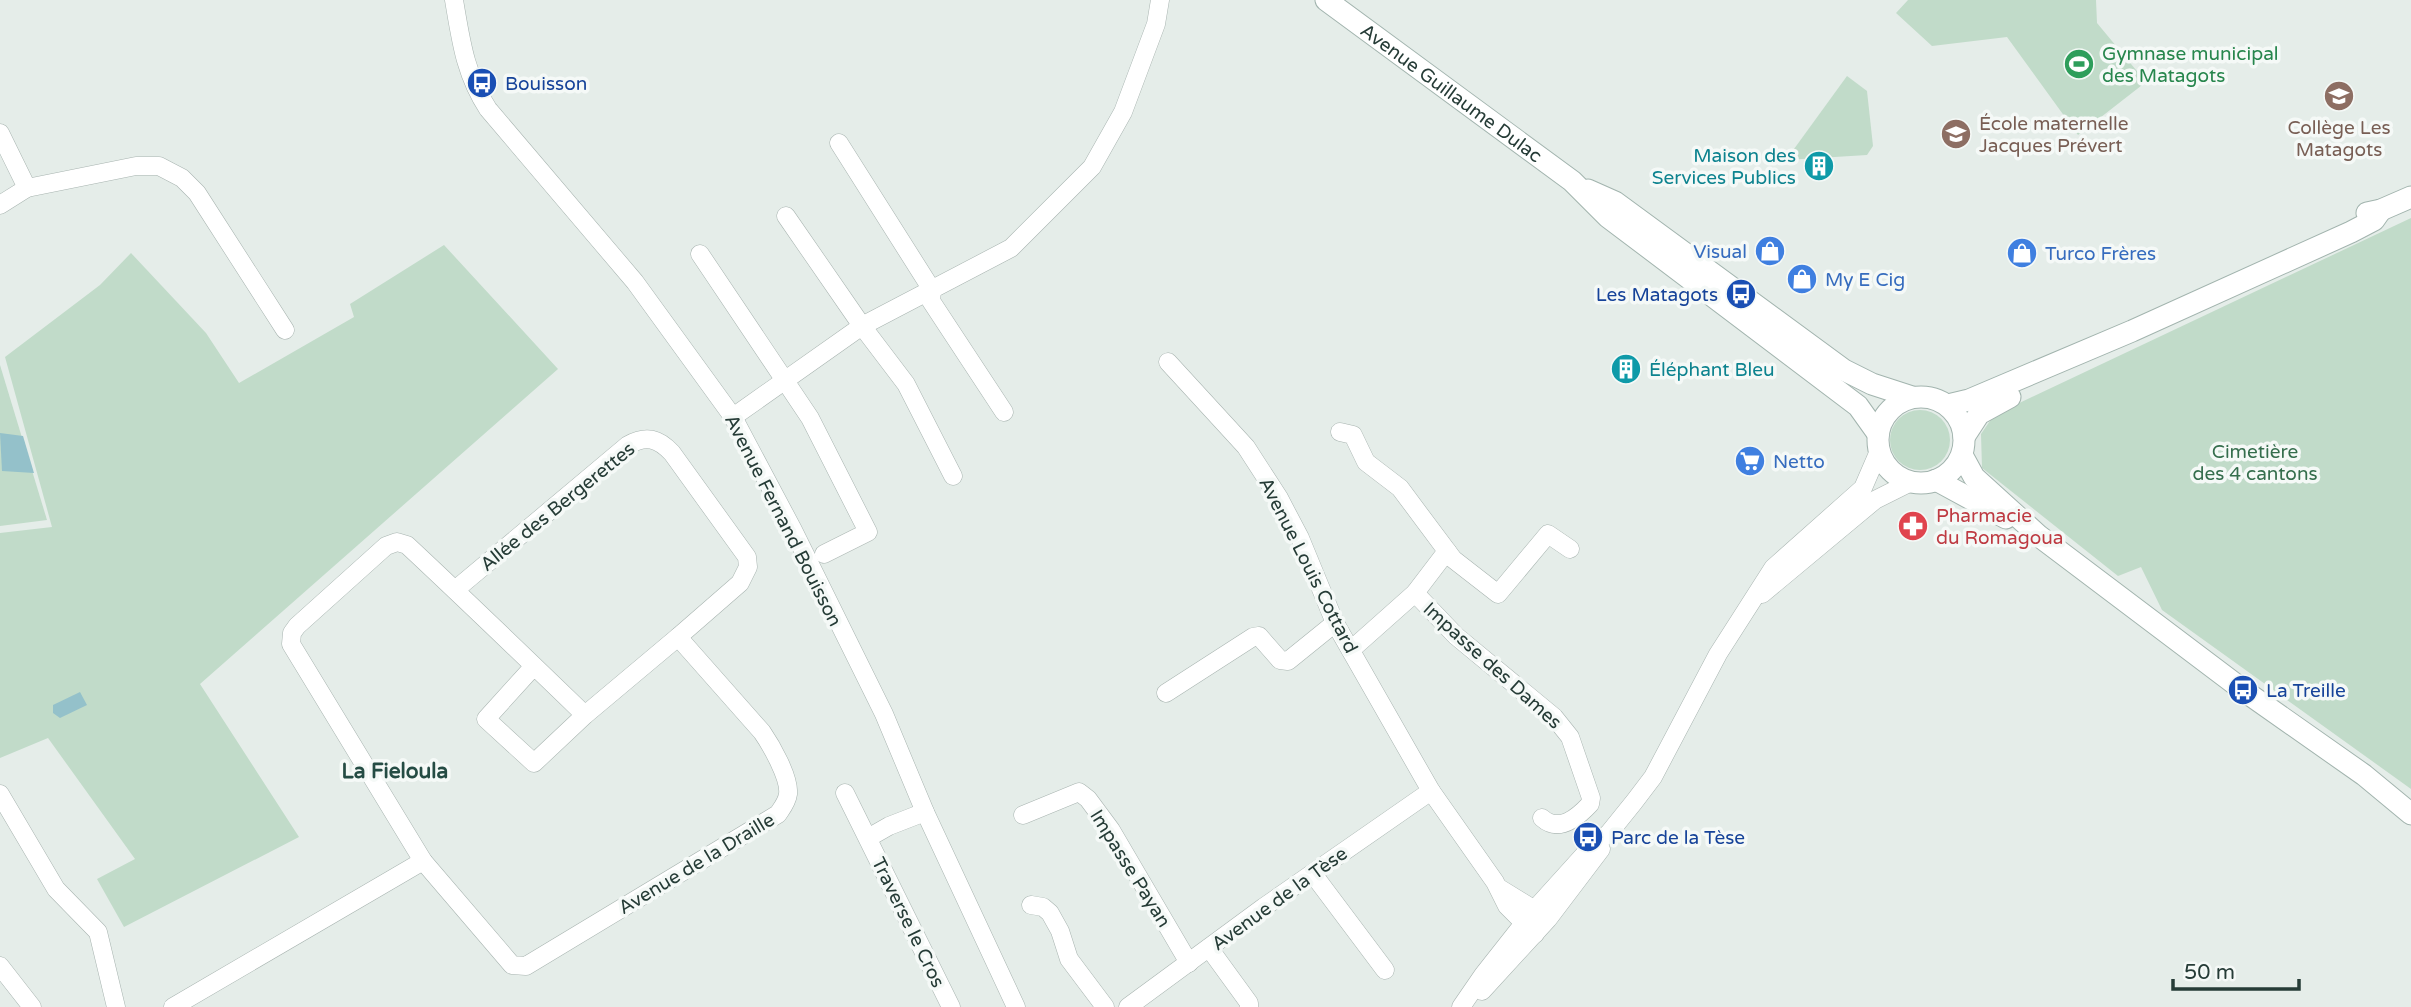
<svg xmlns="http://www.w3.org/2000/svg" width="2411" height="1007" font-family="'Varela Round',sans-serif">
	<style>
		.green { fill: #c1dbc9 }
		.water { fill: #94c1ca }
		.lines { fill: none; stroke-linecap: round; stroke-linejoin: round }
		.street-casing { stroke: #a8b4b0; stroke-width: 19 }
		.secondary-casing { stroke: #a2b4ae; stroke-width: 23 }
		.street { stroke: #fff; stroke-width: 18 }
		.secondary { stroke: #fff; stroke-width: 21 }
		.labels { text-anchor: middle; stroke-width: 7; stroke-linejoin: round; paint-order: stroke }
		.leisure-label { font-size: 19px; fill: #27864d; stroke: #f5f9f7; text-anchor: start }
		.transit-label { font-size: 19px; fill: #164399; stroke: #f5f9f7; text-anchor: start }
		.street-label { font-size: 19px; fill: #263c37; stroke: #f5f9f7 }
		.education-label { font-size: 19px; fill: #785e54; stroke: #f5f9f7; text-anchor: start }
		.culture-label { font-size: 19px; fill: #0d838f; stroke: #f5f9f7; text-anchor: end }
		.shop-label { font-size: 19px; fill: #366cbe; stroke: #f5f9f7; text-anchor: start }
		.park-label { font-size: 19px; fill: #356e4d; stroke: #f5f9f7 }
		.health-label { font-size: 19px; fill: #be3a42; stroke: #f5f9f7; text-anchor: start }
		.neighbourhood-label { font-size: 21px; font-weight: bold; fill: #254c44; stroke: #f5f9f7 }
	</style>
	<rect width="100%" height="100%" fill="#e5ede9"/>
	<!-- green -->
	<g class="green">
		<polygon points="1908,0 2096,0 2097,23 2146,82 2078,135 2007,37 1932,46 1896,13"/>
		<polygon points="1847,76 1867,91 1873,146 1867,155 1786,160"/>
		<polygon points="2411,218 2411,789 2162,610 2141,567 2118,576 1982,468 1981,434 1994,415"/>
		<polygon points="444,245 558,369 200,684 299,837 124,927 97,879 135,859 48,738 0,758 0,533 52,527 5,357 100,285 131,253 206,333 239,383 354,317 350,304"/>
		<polygon points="0,365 47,520 0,526"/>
		<circle cx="1920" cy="440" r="30"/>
	</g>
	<!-- water -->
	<g class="water">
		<polygon points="0,433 23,436 34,473 2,471"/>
		<polygon points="80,692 87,705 60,718 53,713 53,705"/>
	</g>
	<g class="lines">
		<!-- street casing -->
		<g class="street-casing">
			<g id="street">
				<path d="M454,0C461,41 465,74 488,109L635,282L733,417L793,530L884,714L925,812L1016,1007"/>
				<polyline points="0,133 27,188"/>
				<polyline points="839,143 932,290 931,301 1004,412"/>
				<polyline points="0,205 27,188 136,166 159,166 182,178 197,193 285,330"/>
				<polyline points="786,216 862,326 906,384 953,476"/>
				<polyline points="700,254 810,418 868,532 824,554"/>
				<polyline points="1168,362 1246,447 1279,498 1300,538 1335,623 1431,791 1495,882 1507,906 1535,934"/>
				<polyline points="733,417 862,326 1011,248 1092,167 1123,112 1156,24 1160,0"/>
				<polyline points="1340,432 1353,435 1366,462 1400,488 1447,551 1415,593 1352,649"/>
				<polyline points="1447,551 1453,559 1498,594 1548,534 1570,549"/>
				<path d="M455,590L628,445C646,435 658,438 672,453L747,557L748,567L740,583L678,637"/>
				<path d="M1415,593L1456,636L1554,717L1570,737L1591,798L1590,804C1577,818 1559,833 1542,818"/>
				<polyline points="1762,594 1875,500 1911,482"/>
				<path d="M534,666L486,719L534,763L585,715L678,637L762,732C771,745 790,778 788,794C787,802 782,808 778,814L526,966L512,965L423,861L291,644L292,633L297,626L386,546L397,542L407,545C467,601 526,658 585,715"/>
				<polyline points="1166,693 1253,637 1259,636 1280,660 1288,661 1335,623"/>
				<polyline points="845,793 951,1007"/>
				<polyline points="0,794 56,889 98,932 116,1007"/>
				<polyline points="1023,815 1079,792 1088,799 1111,830 1189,963"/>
				<polyline points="868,838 889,826 925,812"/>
				<polyline points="1313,874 1385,970"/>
				<polyline points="1499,888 1543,915"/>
				<polyline points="1031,905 1043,907 1050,913 1060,931 1069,959 1105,1007"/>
				<polyline points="1209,948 1249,1003 1249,1007"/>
				<polyline points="0,966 32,1007"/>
				<polyline points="1482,991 1548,919 1601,849"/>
				<polyline points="173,1007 423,861"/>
				<polyline points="1128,1007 1264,907 1431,791"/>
				<polyline points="1461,1007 1483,975 1535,909 1591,847 1609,833 1634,802 1653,777 1718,654 1773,568 1863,488 1879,451"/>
			</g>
		</g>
		<!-- secondary casing -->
		<g class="secondary-casing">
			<g id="secondary">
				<path id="s1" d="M1326,0L1572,181L1608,217L1858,406L1878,434"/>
				<polyline points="1588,190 1615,202 1844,370 1872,384 1912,397"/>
				<polyline points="2367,213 2381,210 2411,197"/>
				<circle cx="1921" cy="440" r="43"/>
				<polyline points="1948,405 1969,400 2132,331 2351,232 2374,220 2381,210"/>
				<polyline points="1964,437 1979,414 2010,397"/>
				<polyline points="1962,455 1974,477 2039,536 2243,690 2364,775 2411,814"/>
				<polyline points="1936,480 2006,518"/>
			</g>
		</g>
		<!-- street -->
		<use href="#street" class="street"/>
		<!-- secondary -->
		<use href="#secondary" class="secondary"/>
	</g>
	<!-- icons -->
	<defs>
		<g id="stadium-disc" transform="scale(1.575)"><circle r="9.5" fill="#2e9e5b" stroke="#f5f9f7"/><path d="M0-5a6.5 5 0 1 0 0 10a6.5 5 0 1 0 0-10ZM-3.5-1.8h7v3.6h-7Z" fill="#fff"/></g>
		<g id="bus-disc" transform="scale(1.575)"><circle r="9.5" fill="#1a4fb4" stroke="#f5f9f7"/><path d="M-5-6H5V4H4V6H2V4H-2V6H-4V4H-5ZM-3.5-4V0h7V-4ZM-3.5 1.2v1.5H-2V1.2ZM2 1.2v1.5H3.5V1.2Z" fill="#fff"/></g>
		<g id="school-disc" transform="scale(1.575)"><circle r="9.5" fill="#8d6e63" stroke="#f5f9f7"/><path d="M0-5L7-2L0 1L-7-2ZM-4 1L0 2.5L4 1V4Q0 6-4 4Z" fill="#fff"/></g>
		<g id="building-disc" transform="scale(1.575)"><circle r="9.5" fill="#0f9aa8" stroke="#f5f9f7"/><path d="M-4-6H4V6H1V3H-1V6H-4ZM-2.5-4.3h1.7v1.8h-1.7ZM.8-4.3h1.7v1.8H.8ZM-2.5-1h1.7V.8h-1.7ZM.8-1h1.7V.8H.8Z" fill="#fff"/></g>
		<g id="shop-disc" transform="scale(1.575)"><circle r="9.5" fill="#3f7fe0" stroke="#f5f9f7"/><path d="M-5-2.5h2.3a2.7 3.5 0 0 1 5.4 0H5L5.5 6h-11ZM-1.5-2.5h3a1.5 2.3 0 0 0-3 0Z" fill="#fff"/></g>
		<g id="supermarket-disc" transform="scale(1.575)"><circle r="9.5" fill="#3f7fe0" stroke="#f5f9f7"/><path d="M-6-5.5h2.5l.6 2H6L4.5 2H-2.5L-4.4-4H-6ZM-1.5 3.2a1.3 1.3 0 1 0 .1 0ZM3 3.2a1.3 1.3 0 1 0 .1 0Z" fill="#fff"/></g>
		<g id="pharmacy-disc" transform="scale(1.575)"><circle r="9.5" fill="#e0444e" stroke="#f5f9f7"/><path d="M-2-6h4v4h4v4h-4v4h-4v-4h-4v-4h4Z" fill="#fff"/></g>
	</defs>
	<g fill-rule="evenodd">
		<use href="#stadium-disc" x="2079" y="64"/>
		<use href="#bus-disc" x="482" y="83"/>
		<use href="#school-disc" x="2339" y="96"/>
		<use href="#school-disc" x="1956" y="134"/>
		<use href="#building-disc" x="1819" y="166"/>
		<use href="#shop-disc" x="1770" y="251"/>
		<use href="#shop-disc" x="2022" y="253"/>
		<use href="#shop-disc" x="1802" y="279"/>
		<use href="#bus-disc" x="1741" y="294"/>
		<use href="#building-disc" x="1626" y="369"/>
		<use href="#supermarket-disc" x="1750" y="461"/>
		<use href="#pharmacy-disc" x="1913" y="526"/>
		<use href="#bus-disc" x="2243" y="690"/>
		<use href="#bus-disc" x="1588" y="837"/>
	</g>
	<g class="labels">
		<!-- leisure labels -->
		<g class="leisure-label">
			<text x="2102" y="60">Gymnase municipal<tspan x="2102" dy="22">des Matagots</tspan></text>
		</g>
		<!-- transit labels -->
		<g class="transit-label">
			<text x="505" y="90">Bouisson</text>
			<text x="1718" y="301" text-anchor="end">Les Matagots</text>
			<text x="2266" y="697">La Treille</text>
			<text x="1611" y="844">Parc de la Tèse</text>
		</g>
		<!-- street labels -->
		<g class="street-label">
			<text dy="7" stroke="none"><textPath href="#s1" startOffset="156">Avenue Guillaume Dulac</textPath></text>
			<text transform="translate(557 506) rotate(-39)" y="7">Allée des Bergerettes</text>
			<text transform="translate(784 520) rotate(63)" y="7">Avenue Fernand Bouisson</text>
			<text transform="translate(1309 565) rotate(63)" y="7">Avenue Louis Cottard</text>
			<text transform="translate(1493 665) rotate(42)" y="7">Impasse des Dames</text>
			<text transform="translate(696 863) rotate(-31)" y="7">Avenue de la Draille</text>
			<text transform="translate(1131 868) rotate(58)" y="7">Impasse Payan</text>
			<text transform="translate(1279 898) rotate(-36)" y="7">Avenue de la Tèse</text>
			<text transform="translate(909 922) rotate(64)" y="7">Traverse le Cros</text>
		</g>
		<!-- education labels -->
		<g class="education-label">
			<text x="1979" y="130">École maternelle<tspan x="1979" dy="22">Jacques Prévert</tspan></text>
			<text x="2339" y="134" text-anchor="middle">Collège Les<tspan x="2339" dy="22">Matagots</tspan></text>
		</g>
		<!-- culture labels -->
		<g class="culture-label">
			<text x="1796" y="162">Maison des<tspan x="1796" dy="22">Services Publics</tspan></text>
			<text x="1649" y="376" text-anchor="start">Éléphant Bleu</text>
		</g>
		<!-- shop labels -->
		<g class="shop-label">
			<text x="1747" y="258" text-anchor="end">Visual</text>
			<text x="2045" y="260">Turco Frères</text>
			<text x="1825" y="286">My E Cig</text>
			<text x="1773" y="468">Netto</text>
		</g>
		<!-- park labels -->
		<g class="park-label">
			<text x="2255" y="458">Cimetière<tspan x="2255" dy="22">des 4 cantons</tspan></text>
		</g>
		<!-- health labels -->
		<g class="health-label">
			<text x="1936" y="522">Pharmacie<tspan x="1936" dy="22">du Romagoua</tspan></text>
		</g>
		<!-- neighbourhood labels -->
		<g class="neighbourhood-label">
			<text x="395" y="778">La Fieloula</text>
		</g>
	</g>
	<!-- scale -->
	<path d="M2173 979v10h126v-10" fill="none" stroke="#263c37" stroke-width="3.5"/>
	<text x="2184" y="979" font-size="21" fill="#263c37" stroke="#f5f9f7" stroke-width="5" paint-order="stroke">50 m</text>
</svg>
